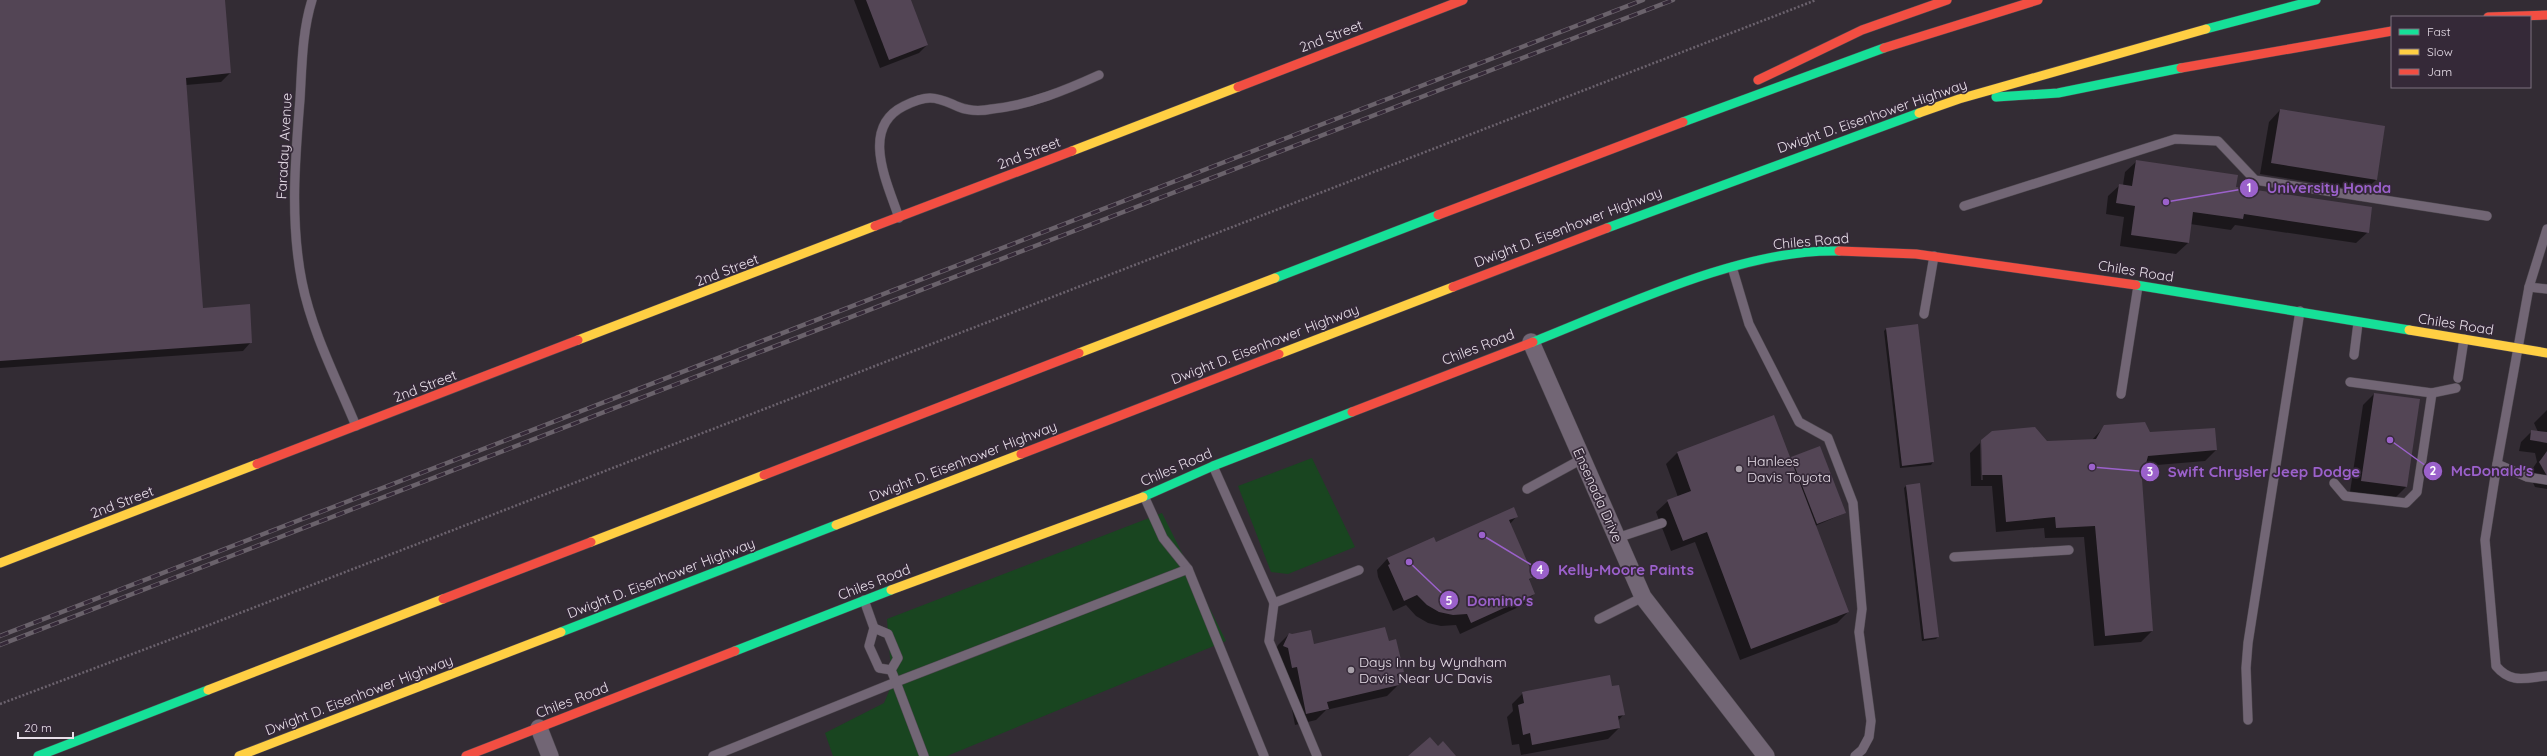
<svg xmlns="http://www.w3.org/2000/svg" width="2547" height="756" font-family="Quicksand,sans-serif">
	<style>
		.green { fill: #194520 }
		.shadow { fill: #0007 }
		.building { fill: #534555 }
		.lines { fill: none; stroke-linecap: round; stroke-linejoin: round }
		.lane-casing { stroke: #4f4950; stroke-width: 10 }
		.street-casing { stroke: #4f4950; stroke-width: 18 }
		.fast-casing { stroke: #4f4950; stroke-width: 10 }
		.slow-casing { stroke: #4f4950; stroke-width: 10 }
		.jam-casing { stroke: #4f4950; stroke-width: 10 }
		.path { stroke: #6c636e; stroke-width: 2.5; stroke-dasharray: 2 2; stroke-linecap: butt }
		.lane { stroke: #726675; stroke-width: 9 }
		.street { stroke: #726675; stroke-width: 17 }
		.fast { stroke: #16e098; stroke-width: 9 }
		.slow { stroke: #ffcf43; stroke-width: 9 }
		.jam { stroke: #f24e42; stroke-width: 9 }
		.rail-casing { stroke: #6a626b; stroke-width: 4.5 }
		.rail { stroke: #352938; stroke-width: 3; stroke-dasharray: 9; stroke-linecap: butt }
		.poi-dot { fill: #a8a0a9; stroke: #352938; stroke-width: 1.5 }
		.labels { text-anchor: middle; stroke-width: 3.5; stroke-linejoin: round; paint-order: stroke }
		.street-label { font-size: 14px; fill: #e7dee8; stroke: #352938 }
		.poi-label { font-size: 14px; fill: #e7dee8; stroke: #352938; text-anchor: start }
		.leader { fill: none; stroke: #9b61cb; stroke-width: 1.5 }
		.callout-dot { fill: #9b61cb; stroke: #352938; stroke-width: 1.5 }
		.mark-label { font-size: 12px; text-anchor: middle; font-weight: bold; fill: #fff }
		.callout-label { font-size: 15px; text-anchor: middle; font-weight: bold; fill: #9b61cb; stroke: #352938; stroke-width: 3.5; stroke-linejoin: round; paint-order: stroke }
	</style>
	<rect width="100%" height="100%" fill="#332c34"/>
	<!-- green -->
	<g class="green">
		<polygon points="1312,458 1355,547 1288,574 1271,572 1238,486"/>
		<polygon points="1162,513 1226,641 947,756 833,756 825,733 884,703 892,684 887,619"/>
	</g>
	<!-- shadow -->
	<g class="shadow">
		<polygon points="0,0 224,0 230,73 221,82 186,85 202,309 251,342 243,351 0,368"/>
		<polygon points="854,0 910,0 927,45 919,53 880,68"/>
		<polygon points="2280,110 2376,180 2364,191 2260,174 2269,122"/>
		<polygon points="2137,161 2235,188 2368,232 2356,243 2235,225 2231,230 2190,224 2188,243 2176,254 2120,246 2124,217 2106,214 2108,196 2120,185 2123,185 2125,172"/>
		<polygon points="1886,329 1933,462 1931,465 1900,468 1884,331"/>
		<polygon points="2374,394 2406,487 2395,498 2350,492 2363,405"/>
		<polygon points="2547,410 2547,489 2535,487 2529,474 2537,462 2535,453 2519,451 2521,442 2532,431 2538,432 2534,423"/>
		<polygon points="1773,417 1790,460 1792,458 1845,513 1815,526 1848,612 1837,623 1740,660 1695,542 1671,551 1656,512 1668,501 1678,497 1666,464 1677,453"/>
		<polygon points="2105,426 2150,433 2216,450 2205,461 2145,466 2141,479 2152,631 2141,642 2094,646 2084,537 2045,538 2044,528 1996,532 1992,486 1971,486 1970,453 1980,443 1981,480 1983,480 1981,442 1993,432 2046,442 2092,440"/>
		<polygon points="1906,486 1938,637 1936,639 1922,641 1904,488"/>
		<polygon points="1517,516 1510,524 1533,576 1528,581 1534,594 1523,605 1460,634 1456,625 1441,626 1428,623 1416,616 1406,605 1393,611 1378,577 1377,570 1388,558"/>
		<polygon points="1289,634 1313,645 1388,643 1403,672 1397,678 1398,685 1387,696 1326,710 1316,720 1295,725 1286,678 1272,657 1278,645"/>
		<polygon points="1611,688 1623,715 1618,721 1619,728 1608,739 1521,755 1519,744 1512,745 1507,717 1513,711 1512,704 1523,693"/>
	</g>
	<!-- building -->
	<g class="building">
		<polygon points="0,0 225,0 231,73 186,78 203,308 250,304 252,343 0,361"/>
		<polygon points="866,0 911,0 928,45 889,60"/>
		<polygon points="2280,109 2385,126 2377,180 2271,163"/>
		<polygon points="2136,160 2238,175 2236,187 2372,207 2369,233 2244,214 2243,219 2193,212 2189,243 2131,235 2135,206 2116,203 2119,184 2132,186"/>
		<polygon points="1918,324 1934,462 1902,466 1886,328"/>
		<polygon points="2374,393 2420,399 2407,487 2361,481"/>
		<polygon points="1774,415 1849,612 1751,649 1707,532 1683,541 1667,500 1691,491 1677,452"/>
		<polygon points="2145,422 2150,432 2215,428 2217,450 2148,456 2142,479 2153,631 2105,636 2095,526 2056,528 2055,517 2006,522 2002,475 1982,475 1981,440 1992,431 2035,427 2047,441 2096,439 2104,425"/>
		<polygon points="2531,430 2547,432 2547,443 2530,440"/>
		<polygon points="1820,446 1846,513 1817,524 1791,457"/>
		<polygon points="2547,451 2547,476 2539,462"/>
		<polygon points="1920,483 1939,637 1924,639 1906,485"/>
		<polygon points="1514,507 1518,517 1509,520 1534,577 1529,579 1535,594 1471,623 1467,614 1453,615 1439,612 1427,605 1417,595 1404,601 1388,565 1390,564 1387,558 1434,537 1436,542"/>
		<polygon points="1385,627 1389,641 1396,639 1404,672 1397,674 1399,685 1327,702 1329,709 1306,714 1297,667 1292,668 1288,648 1283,646 1289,633 1292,634 1311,630 1314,644"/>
		<polygon points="1610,675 1612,686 1619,685 1625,715 1618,716 1620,728 1532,745 1530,733 1523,735 1518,705 1524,703 1522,692"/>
		<polygon points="1430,737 1438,746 1443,741 1456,756 1408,756"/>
	</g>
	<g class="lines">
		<!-- lane casing -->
		<g class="lane-casing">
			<g id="lane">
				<path d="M312,0C302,32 302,66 300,99C295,160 290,222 302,282C312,332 337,380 356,426"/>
				<polyline points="1964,206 2175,139 2218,141 2255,180 2487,216"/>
				<path d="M899,218C888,184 859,128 904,106C912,102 922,98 930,98C941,98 949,103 959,107C969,111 982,111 992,109C1030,105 1066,90 1099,75"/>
				<polyline points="2547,229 2529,287 2497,464 2527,477 2547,480"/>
				<polyline points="1732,267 1749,324 1799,422 1828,438 1853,503 1862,609 1859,632 1871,721 1869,737 1862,750 1855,756"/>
				<polyline points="2529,287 2547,289"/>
				<polyline points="1924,314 1934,256"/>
				<polyline points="2354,355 2358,323"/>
				<polyline points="2458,378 2464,339"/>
				<polyline points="2350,382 2432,393 2456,388"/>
				<polyline points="2121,394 2138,286"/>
				<path d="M2497,464L2485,540L2496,666C2511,684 2525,678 2547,676"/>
				<polyline points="1213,466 1274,603 1359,570"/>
				<polyline points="2334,483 2345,496 2406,503 2417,492 2432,393"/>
				<polyline points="1527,489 1582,459"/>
				<polyline points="1144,496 1163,538 1188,569 1264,756"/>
				<polyline points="1617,538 1662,523"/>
				<polyline points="1954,557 2069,550"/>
				<polyline points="864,600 874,628 869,646 879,668 891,670"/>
				<polyline points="1274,603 1269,641 1317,756"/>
				<polyline points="1599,619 1643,597"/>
				<polyline points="2248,720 2246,668 2248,643 2300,311"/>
				<polyline points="713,756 896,682 891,670 898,658 888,634 874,628"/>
				<polyline points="924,756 896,682 1188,569"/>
			</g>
		</g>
		<!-- street casing -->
		<g class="street-casing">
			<g id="street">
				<polyline points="1531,342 1643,597 1766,756"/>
				<polyline points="539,728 550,756"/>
			</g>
		</g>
		<!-- fast casing -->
		<g class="fast-casing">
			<g id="fast">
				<polyline points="2206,29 2316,0"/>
				<polyline points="1996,97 2058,93 2181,68"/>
				<polyline points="1683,122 1884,48"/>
				<polyline points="1607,228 1919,113"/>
				<polyline points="1275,278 1438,215"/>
				<polyline points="2136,285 2409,330"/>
				<path d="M1533,342C1622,307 1743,248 1839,251"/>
				<polyline points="1143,497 1213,466 1352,412"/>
				<polyline points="561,632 836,525"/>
				<polyline points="735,651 891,590"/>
				<polyline points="38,756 208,690"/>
			</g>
		</g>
		<!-- slow casing -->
		<g class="slow-casing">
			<g id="slow">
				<polyline points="1919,113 1959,99 2206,29"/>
				<polyline points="1072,151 1238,87"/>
				<polyline points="2409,330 2547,353"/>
				<polyline points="578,340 875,226"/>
				<polyline points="1079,353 1275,278"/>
				<polyline points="1279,354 1453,287"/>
				<polyline points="836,525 1021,454"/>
				<polyline points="591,542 764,475"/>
				<polyline points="0,563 257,464"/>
				<polyline points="891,590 1143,497"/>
				<polyline points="208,690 443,599"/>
				<polyline points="239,756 561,632"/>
			</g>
		</g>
		<!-- jam casing -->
		<g class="jam-casing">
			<g id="jam">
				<polyline points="2488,17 2547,15"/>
				<polyline points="1884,48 2038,0"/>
				<polyline points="2181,68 2392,31"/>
				<polyline points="1758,80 1862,30 1947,0"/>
				<polyline points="1238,87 1463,0"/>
				<polyline points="1438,215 1683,122"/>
				<polyline points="875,226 1072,151"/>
				<polyline points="1839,251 1916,254 2136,285"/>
				<polyline points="1453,287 1607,228"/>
				<polyline points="1352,412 1533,342"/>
				<polyline points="1021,454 1279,354"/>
				<polyline points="257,464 578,340"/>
				<polyline points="764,475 1079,353"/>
				<polyline points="443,599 591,542"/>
				<polyline points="466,756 735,651"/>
			</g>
		</g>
		<!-- path -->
		<polyline class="path" points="0,704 209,625 1816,0"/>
		<!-- lane -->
		<use href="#lane" class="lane"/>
		<!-- street -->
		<use href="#street" class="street"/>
		<!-- fast -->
		<use href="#fast" class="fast"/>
		<!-- slow -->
		<use href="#slow" class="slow"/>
		<!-- jam -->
		<use href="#jam" class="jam"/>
		<!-- rail casing -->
		<g class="rail-casing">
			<g id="rail">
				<polyline points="0,636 1643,0"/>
				<polyline points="0,645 1673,0"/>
			</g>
		</g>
		<!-- rail -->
		<use href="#rail" class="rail"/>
	</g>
	<!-- markers -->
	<g class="poi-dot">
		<circle cx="1739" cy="469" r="4"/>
		<circle cx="1351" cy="670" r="4"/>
	</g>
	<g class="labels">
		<!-- street labels -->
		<g class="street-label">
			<text transform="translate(1331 36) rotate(-21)" y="5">2nd Street</text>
			<text transform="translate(1872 116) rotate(-19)" y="5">Dwight D. Eisenhower Highway</text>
			<text transform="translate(284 146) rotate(-87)" y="5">Faraday Avenue</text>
			<text transform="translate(1029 153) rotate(-21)" y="5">2nd Street</text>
			<text transform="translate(1568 227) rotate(-21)" y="5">Dwight D. Eisenhower Highway</text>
			<text transform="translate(1811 241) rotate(-5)" y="5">Chiles Road</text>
			<text transform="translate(727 270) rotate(-21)" y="5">2nd Street</text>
			<text transform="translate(2136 271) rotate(9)" y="5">Chiles Road</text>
			<text transform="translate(2456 324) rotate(9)" y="5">Chiles Road</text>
			<text transform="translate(1265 344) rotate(-21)" y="5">Dwight D. Eisenhower Highway</text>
			<text transform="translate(1478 347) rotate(-21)" y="5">Chiles Road</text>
			<text transform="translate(425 386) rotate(-21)" y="5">2nd Street</text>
			<text transform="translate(963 461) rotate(-21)" y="5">Dwight D. Eisenhower Highway</text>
			<text transform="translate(1176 467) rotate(-23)" y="5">Chiles Road</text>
			<text transform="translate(1598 495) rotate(66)" y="5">Ensenada Drive</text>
			<text transform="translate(122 502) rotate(-21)" y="5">2nd Street</text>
			<text transform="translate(661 578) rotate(-21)" y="5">Dwight D. Eisenhower Highway</text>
			<text transform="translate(874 582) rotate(-21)" y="5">Chiles Road</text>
			<text transform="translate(359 695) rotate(-21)" y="5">Dwight D. Eisenhower Highway</text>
			<text transform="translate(572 700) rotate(-21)" y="5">Chiles Road</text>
		</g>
		<!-- poi labels -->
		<g class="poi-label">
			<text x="1747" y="466">Hanlees<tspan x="1747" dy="16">Davis Toyota</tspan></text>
			<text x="1359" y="667">Days Inn by Wyndham<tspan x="1359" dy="16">Davis Near UC Davis</tspan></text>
		</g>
	</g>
	<!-- callouts -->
	<path class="leader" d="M2166 202L2249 188M2390 440L2433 471M2092 467L2150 472M1482 535L1540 570M1409 562L1449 600"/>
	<g class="callout-dot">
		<circle cx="2166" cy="202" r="4"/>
		<circle cx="2390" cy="440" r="4"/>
		<circle cx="2092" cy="467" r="4"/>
		<circle cx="1482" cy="535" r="4"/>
		<circle cx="1409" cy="562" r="4"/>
		<circle cx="2249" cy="188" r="10"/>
		<circle cx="2433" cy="471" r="10"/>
		<circle cx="2150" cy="472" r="10"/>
		<circle cx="1540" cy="570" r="10"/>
		<circle cx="1449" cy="600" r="10"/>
	</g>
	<g class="mark-label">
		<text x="2249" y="192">1</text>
		<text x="2433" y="475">2</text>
		<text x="2150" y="476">3</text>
		<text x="1540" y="574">4</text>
		<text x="1449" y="605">5</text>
	</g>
	<g class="callout-label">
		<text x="2329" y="193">University Honda</text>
		<text x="2492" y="476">McDonald's</text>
		<text x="2264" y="477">Swift Chrysler Jeep Dodge</text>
		<text x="1626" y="575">Kelly-Moore Paints</text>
		<text x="1500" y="606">Domino's</text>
	</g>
	<!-- legend -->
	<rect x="2391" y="16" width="140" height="72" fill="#352938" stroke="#7c717e"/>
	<rect x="2399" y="29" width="20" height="6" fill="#16e098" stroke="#7c717e"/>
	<text x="2427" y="36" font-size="12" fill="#e7dee8">Fast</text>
	<rect x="2399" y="49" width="20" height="6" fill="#ffcf43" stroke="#7c717e"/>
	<text x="2427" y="56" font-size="12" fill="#e7dee8">Slow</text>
	<rect x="2399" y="69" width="20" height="6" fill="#f24e42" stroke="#7c717e"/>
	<text x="2427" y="76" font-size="12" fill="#e7dee8">Jam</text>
	<!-- scale -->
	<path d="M18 732v6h55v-6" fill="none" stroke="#e7dee8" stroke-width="2"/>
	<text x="24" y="732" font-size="12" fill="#e7dee8" stroke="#352938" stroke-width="3" paint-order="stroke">20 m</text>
</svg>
